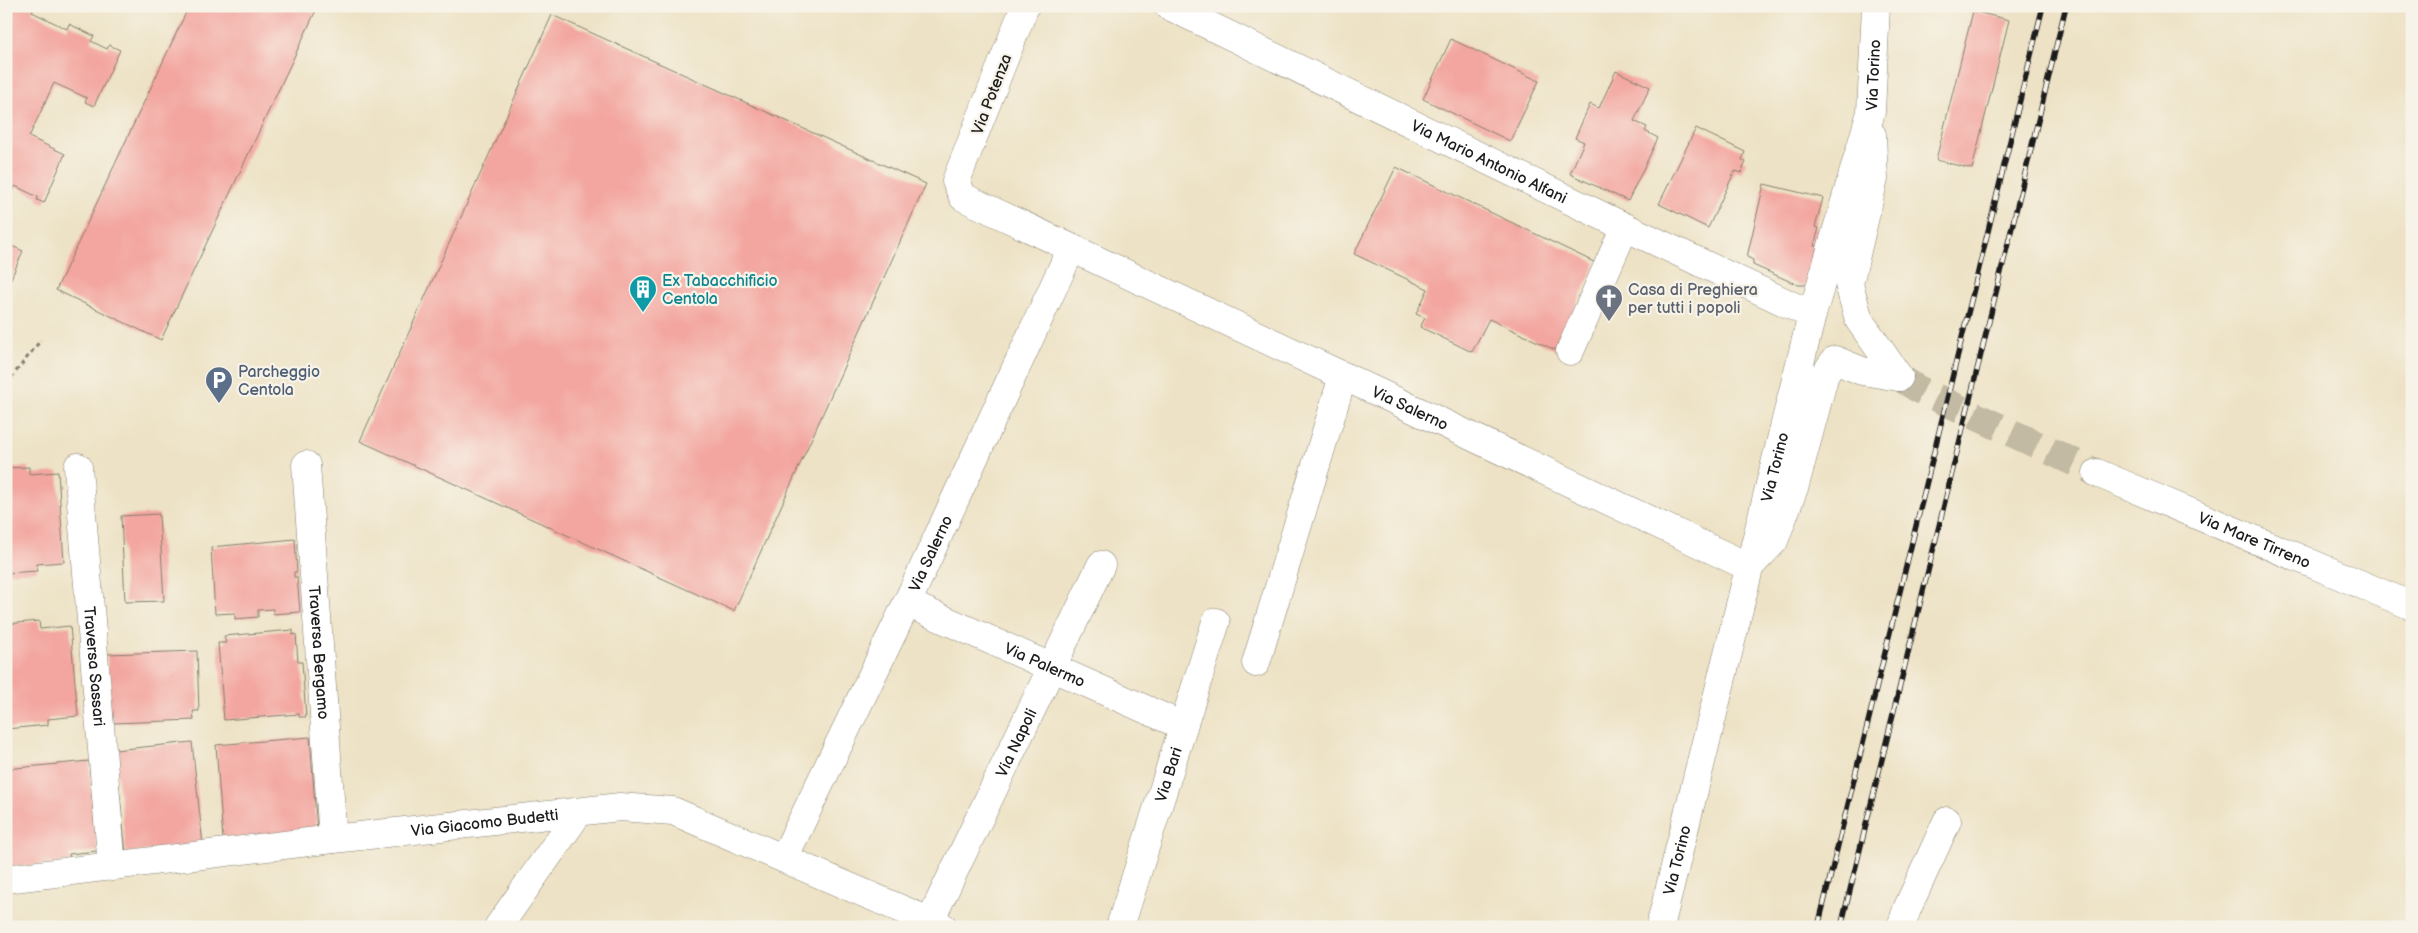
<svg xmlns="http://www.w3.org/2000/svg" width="2418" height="933" font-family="'Balsamiq Sans',sans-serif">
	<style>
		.building { fill: #f3a59f }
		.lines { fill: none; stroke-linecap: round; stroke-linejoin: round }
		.minor-tunnel { stroke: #c3baa3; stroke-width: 28; stroke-dasharray: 28 14; stroke-linecap: butt }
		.minor-casing { stroke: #847f70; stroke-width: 29 }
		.path { stroke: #847f70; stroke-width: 3; stroke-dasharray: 4 4; stroke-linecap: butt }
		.minor { stroke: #fff; stroke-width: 28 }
		.rail-casing { stroke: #1c1c1c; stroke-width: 5.5 }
		.rail { stroke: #f7f3e8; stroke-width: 4; stroke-dasharray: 11; stroke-linecap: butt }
		.labels { text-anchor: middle; stroke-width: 4.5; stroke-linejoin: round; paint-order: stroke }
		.street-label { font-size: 16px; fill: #1c1c1c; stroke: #f7f3e8 }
		.culture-label { font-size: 16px; fill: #0d838f; stroke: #f7f3e8; text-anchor: start }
		.worship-label { font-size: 16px; fill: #5b616d; stroke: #f7f3e8; text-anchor: start }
		.service-label { font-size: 16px; fill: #4e5e75; stroke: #f7f3e8; text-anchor: start }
	</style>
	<rect width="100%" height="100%" fill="#f7f3e8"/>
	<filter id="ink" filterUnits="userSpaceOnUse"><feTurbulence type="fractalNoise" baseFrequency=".02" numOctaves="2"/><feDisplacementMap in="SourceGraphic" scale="10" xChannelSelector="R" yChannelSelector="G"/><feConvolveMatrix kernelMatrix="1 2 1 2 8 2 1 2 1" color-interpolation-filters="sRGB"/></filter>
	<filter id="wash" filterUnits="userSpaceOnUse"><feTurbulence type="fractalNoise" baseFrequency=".0096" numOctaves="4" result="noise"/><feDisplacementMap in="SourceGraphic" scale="20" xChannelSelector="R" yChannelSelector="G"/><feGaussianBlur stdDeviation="1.12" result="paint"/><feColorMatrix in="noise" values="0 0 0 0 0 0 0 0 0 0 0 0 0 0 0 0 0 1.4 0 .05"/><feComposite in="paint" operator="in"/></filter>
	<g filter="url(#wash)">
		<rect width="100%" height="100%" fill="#ede2c5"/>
		<g id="blocks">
			<!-- building -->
			<g class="building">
				<polygon points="6,6 29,6 34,8 32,12 67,29 69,24 94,36 91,41 107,49 109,45 120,50 94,106 85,102 87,98 54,83 29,137 65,154 44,203 37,200 38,197 15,186 13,191 6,187"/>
				<polygon points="189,6 318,6 161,340 56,290"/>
				<polygon points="1973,11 2009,20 1972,169 1936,160"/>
				<polygon points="552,15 926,184 734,611 360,441"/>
				<polygon points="1451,39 1539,81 1510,141 1423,99"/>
				<polygon points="1616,71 1650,87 1634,121 1647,127 1645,131 1658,138 1628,201 1570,174 1584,142 1575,138 1590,104 1599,108"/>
				<polygon points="1696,128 1745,152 1742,160 1746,162 1741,173 1735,171 1708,228 1659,204"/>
				<polygon points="1396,167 1596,263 1555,350 1489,319 1472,352 1420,327 1425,318 1416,314 1428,289 1354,254"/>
				<polygon points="1764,184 1823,198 1815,227 1819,228 1814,246 1817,246 1809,282 1804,285 1798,285 1753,265 1753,260 1747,257"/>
				<polygon points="12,246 23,251 6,290 6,248 11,250"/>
				<polygon points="29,467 29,474 58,472 64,562 36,564 37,571 6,573 6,468"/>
				<polygon points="159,514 164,601 125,602 121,516"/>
				<polygon points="295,539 297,572 294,572 294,577 297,577 300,612 273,614 273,609 258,610 258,617 235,619 235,613 215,614 211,547"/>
				<polygon points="39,621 40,629 70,626 78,716 48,719 48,725 6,729 6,624"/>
				<polygon points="293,630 293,635 296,634 298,662 302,662 306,717 299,717 299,714 224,720 218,643 226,643 224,636"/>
				<polygon points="197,651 199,711 193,711 194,720 114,723 113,716 109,716 107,654"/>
				<polygon points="310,737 317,832 223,840 216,745"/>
				<polygon points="192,742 203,845 126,853 115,750"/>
				<polygon points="89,761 97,851 69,854 70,862 12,867 12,862 6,862 6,769"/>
			</g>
		</g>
	</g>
	<g filter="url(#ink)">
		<use href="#blocks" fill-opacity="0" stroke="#847f70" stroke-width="1"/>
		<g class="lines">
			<!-- minor-tunnel -->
			<polyline class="minor-tunnel" points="1899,377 1918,389 2097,473"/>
			<!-- minor casing -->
			<g class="minor-casing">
				<g id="minor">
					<path id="s1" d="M1025,6L956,181L963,197L1749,567L1774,541L1795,485L1825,374L1835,360L1862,371L1899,377"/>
					<path id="s2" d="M1169,6L1625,227L1812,315"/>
					<polyline points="1872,135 1874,179 1849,284 1859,320 1899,377"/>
					<polyline points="1570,351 1625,227"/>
					<path id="s3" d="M306,465L333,839"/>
					<path id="s4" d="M78,467L112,867"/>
					<path id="s5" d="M2097,473L2412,606"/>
					<path id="s6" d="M907,603L1183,726"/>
					<polyline points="1256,663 1343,376"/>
					<path id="s7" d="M784,858L907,603L1071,249"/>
					<path id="s8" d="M6,879L333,839L620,807L673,811L943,927"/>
					<path id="s9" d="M930,921L1101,565"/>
					<polyline points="498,927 579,812"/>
					<path id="s10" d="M1120,927L1216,622"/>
					<path id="s11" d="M1660,927L1812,315L1871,112L1876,6"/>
					<polyline points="1901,927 1907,909 1947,821"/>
				</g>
			</g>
			<!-- path -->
			<polyline class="path" points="6,384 41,340"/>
			<!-- minor -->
			<use href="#minor" class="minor"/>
			<!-- rail casing -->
			<g class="rail-casing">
				<g id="rail">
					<polyline points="1818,927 2043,6"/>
					<polyline points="1841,927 2066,6"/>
				</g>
			</g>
			<!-- rail -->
			<use href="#rail" class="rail"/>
		</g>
	</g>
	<!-- icons -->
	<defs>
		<g id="building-pin" transform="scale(1.4375)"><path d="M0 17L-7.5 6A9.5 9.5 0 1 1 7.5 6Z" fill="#0f9aa8" stroke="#f7f3e8"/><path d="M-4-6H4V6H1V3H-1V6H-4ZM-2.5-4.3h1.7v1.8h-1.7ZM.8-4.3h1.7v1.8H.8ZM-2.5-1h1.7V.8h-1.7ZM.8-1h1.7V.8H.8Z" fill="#fff"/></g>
		<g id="church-pin" transform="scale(1.4375)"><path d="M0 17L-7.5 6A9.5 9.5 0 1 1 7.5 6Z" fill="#6b7280" stroke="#f7f3e8"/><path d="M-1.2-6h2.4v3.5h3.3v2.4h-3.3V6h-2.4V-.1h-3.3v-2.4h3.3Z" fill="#fff"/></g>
		<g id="parking-pin" transform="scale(1.4375)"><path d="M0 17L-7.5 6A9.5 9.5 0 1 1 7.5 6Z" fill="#5c6f8a" stroke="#f7f3e8"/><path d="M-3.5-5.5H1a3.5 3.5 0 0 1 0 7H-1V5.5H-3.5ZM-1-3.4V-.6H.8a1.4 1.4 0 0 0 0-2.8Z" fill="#fff"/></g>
	</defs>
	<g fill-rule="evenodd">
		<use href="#building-pin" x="643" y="289"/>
		<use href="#church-pin" x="1609" y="298"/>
		<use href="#parking-pin" x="219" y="380"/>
	</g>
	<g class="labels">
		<!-- street labels -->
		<g class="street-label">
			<text dy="6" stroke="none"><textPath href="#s11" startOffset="879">Via Torino</textPath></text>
			<text transform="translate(991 94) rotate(-69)" y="6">Via Potenza</text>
			<text dy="6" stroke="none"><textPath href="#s2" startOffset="356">Via Mario Antonio Alfani</textPath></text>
			<text dy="6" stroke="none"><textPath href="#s1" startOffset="700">Via Salerno</textPath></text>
			<text dy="6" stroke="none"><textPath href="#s11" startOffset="474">Via Torino</textPath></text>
			<text dy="6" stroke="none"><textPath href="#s5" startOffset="171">Via Mare Tirreno</textPath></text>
			<text dy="6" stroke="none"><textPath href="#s7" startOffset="338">Via Salerno</textPath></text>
			<text dy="6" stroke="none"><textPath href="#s3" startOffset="188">Traversa Bergamo</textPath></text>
			<text dy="6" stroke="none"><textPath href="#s6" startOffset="151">Via Palermo</textPath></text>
			<text dy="6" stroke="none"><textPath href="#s4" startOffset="200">Traversa Sassari</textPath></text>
			<text dy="6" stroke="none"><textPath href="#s9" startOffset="198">Via Napoli</textPath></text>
			<text dy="6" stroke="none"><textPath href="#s10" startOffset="160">Via Bari</textPath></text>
			<text dy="6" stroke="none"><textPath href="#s8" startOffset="482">Via Giacomo Budetti</textPath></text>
			<text dy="6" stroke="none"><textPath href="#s11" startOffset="69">Via Torino</textPath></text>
		</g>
		<!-- culture labels -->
		<g class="culture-label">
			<text x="662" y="286">Ex Tabacchificio<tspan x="662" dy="18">Centola</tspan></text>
		</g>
		<!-- worship labels -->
		<g class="worship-label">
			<text x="1628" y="295">Casa di Preghiera<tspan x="1628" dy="18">per tutti i popoli</tspan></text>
		</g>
		<!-- service labels -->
		<g class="service-label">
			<text x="238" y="377">Parcheggio<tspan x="238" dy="18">Centola</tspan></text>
		</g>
	</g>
	<!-- margin -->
	<rect width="2418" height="933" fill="none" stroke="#f7f3e8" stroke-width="25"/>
</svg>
